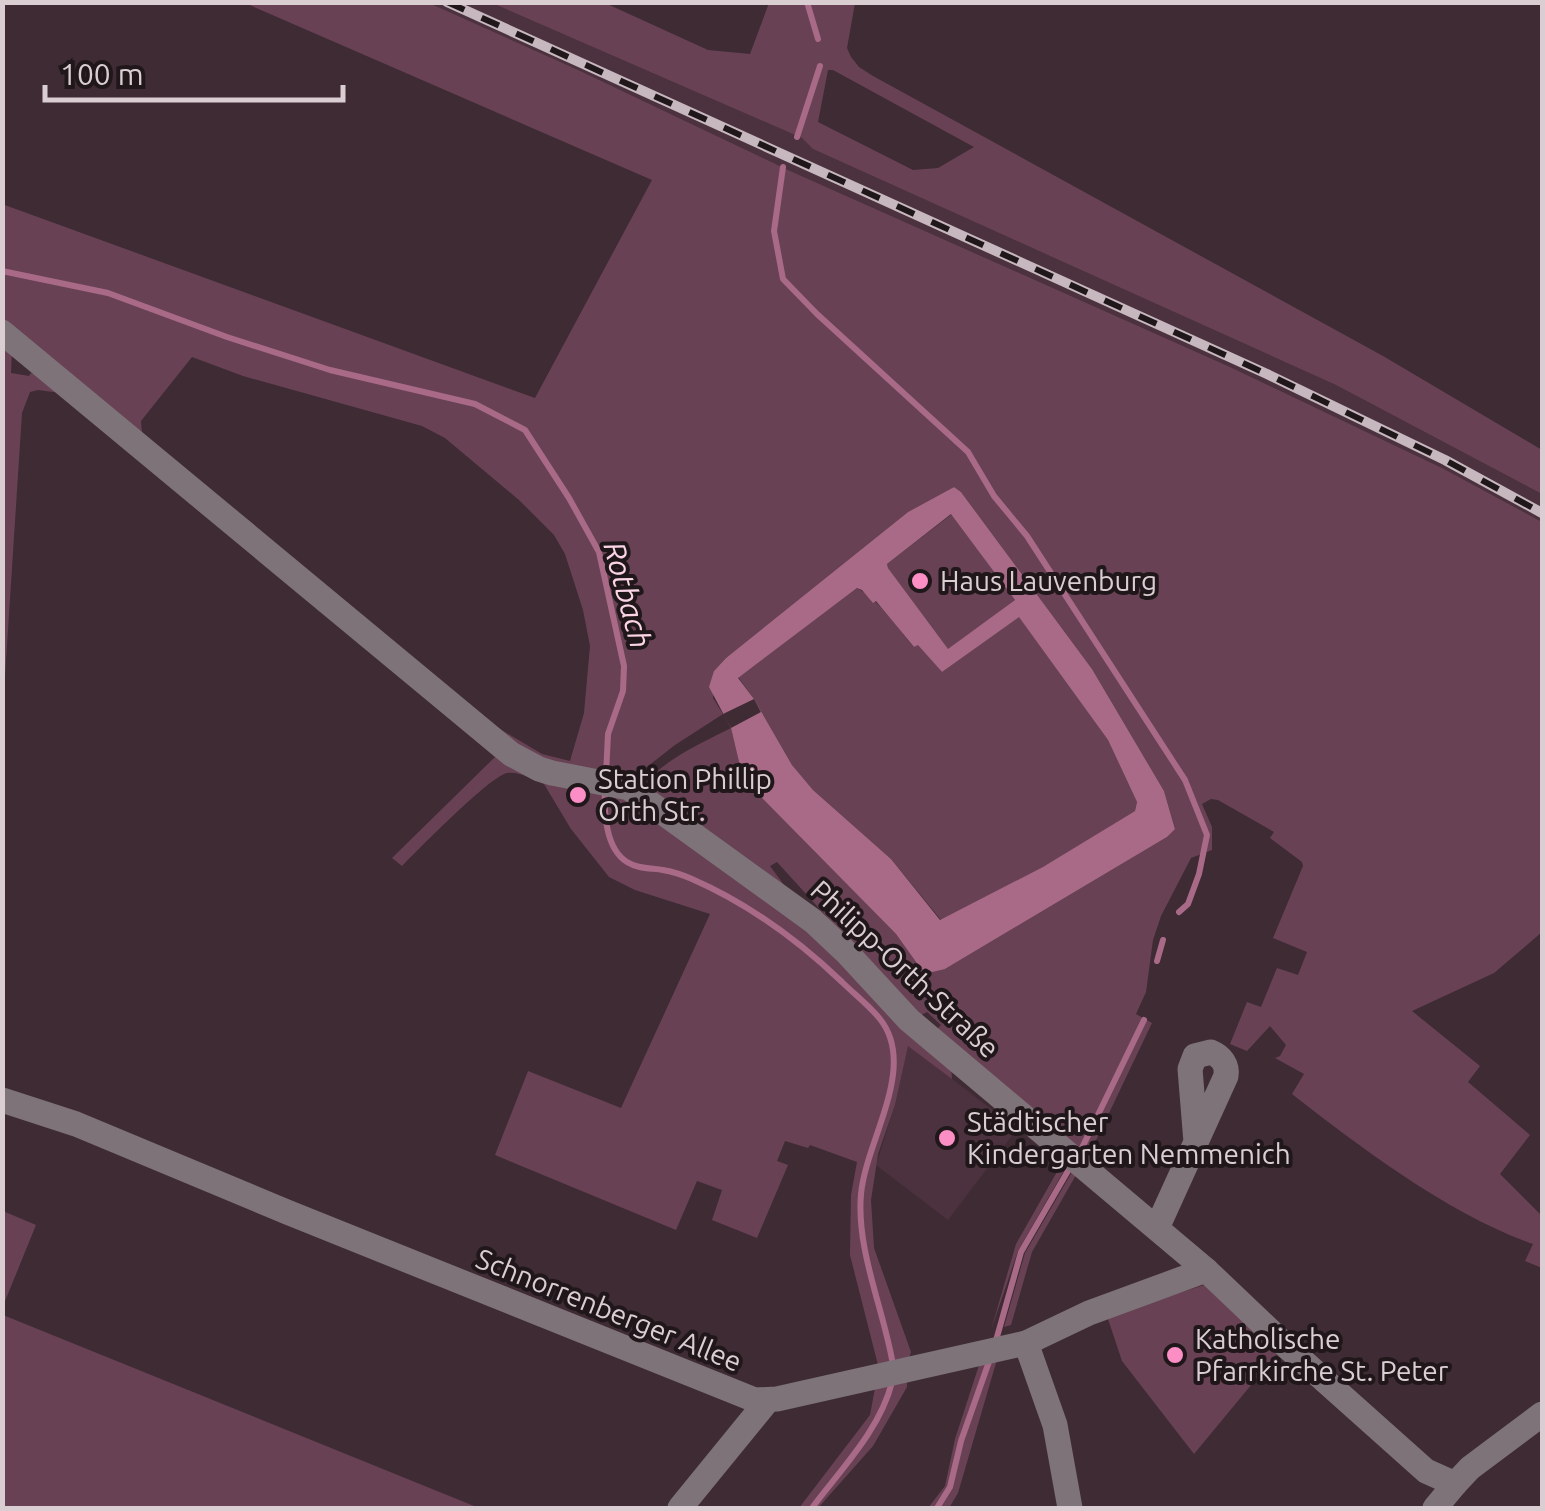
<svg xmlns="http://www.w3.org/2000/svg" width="1545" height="1511" font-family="Ubuntu,sans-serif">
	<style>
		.built { fill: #4c323e }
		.green { fill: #684254; fill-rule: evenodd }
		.water { fill: #a96a88; fill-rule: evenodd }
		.pier { fill: #3f2b34 }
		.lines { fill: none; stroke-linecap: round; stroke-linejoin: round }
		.stream { stroke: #a96a88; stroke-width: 6 }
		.minor { stroke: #7e7378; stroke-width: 25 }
		.rail-casing { stroke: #c6b8be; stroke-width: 10 }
		.rail { stroke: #20171b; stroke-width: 6; stroke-dasharray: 19; stroke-linecap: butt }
		.poi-dot { fill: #fb8fc5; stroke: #20171b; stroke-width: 4 }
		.labels { text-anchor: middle; stroke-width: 8; stroke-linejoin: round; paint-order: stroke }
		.poi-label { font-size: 28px; fill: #dbced3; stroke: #20171b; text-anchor: start }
		.street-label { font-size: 28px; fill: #dbced3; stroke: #20171b }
		.water-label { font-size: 30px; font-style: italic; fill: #fbd5e6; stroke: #20171b }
	</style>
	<rect width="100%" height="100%" fill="#3f2b34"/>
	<!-- built -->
	<g class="built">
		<polygon points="429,3 492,3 802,138 813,149 1336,385 1542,494 1542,522 1444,469 1230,367 788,170 576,69"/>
		<polygon points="908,1045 1017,1129 948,1220 876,1165 895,1105"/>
	</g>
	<!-- green -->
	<g class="green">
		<path d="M245,3H429L576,69L788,170L1230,367L1444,469L1542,522V932L1494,973L1412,1011L1480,1066L1468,1082L1530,1135L1500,1174L1542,1216V1268L1525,1261L1533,1244C1450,1215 1361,1148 1292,1094L1304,1074L1275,1058L1280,1056L1286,1045L1270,1026L1247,1051L1230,1044L1247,1002L1261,1007L1277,968L1298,975L1307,952L1273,938L1303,866L1302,862L1270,838L1274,832L1218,800L1211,799L1202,804L1212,827V850L1191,858L1161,916L1153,940L1146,992L1136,1014L1152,1023L1088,1157L936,1030L941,1025L927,1012L918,1017L777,862L770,866L784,885L645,784C666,758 702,743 731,728L739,762L760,796L896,934L921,969H945L1167,837L1175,828L1164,791L1092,669L961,492L954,487L908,512L726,658L714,671L713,698L723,714L675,745L634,777L597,774L523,752L3,322L2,204L535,398L652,180ZM192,357L243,376L422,426L445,438L519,500L554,535L565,554L583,610L590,646L584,713L570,761L542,754L495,726L142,434L141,421Z"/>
		<path d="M492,3H605L708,50L750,54L769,3H855L847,48L851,57L859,67L873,76L1383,356L1542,450V494L1336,385L813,149L802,138ZM828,70H833L974,147L938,168L913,170L818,122Z"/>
		<path d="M2,344L12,349L11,373L29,376L31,373L48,378L491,747L496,751L498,759C528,777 560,783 594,786L595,788L618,792L636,800L805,922L945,1061L951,1068L952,1079L908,1046L895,1105L878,1154L871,1200L874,1248L911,1352L908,1362L879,1369L850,1255L851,1195L857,1162L810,1145L808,1148L785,1141L777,1161L788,1165L757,1238L712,1220L722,1190L697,1181L676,1230L495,1155L528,1071L621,1108L710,914L635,890L609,877L571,829L544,784C533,779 519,771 507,773C489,777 419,849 402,866L392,858L495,757L61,393L38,390L30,392L22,413L3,707Z"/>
		<polygon points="952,514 1015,600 948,650 888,568 887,564"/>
		<path d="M857,588C881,601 896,627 914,647L918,644L942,672L1019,616L1108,740L1137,802L1135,811L1043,868L941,920L891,859L813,790L792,765L754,699L738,677Z"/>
		<polygon points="1062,1163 1066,1167 1018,1251 991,1330 1016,1244"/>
		<polygon points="1072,1172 1076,1175 1032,1252 1011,1325 1004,1327 1025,1253"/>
		<polygon points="3,1211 36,1225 3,1306"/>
		<polygon points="1204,1285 1280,1350 1194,1454 1122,1361 1107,1316"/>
		<polygon points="2,1315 3,1315 479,1508 3,1508"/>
		<polygon points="998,1356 958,1493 949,1508 928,1508 945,1486 955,1439 981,1359"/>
		<polygon points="907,1381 907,1387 873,1446 818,1508 799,1508 870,1415 875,1388"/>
	</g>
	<!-- water -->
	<path class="water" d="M954,487L961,492L1092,669L1164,791L1175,829L1167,837L945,969L932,972L921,969L896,934L760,796L739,762L731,728L709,687L714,671L726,658L908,512ZM951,514L1015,600L948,649L888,568L887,564ZM857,588L862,590L873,603L876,601L914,647L918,645L942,672L1019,617L1108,740L1137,802L1135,811L1043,867L940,920L891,859L813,790L792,765L754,699L738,678Z"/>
	<!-- pier -->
	<polygon class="pier" points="754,699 761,712 731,728 723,714"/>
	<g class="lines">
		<!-- stream -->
		<g class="stream">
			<polyline points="807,2 818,39"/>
			<polyline points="797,137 820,66"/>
			<polyline points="783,167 774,231 783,279 817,314 968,452 994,496 1027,536 1185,780 1207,835 1199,874 1188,904 1179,912"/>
			<polyline points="2,271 108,293 227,337 330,370 475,404 525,430 569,498 599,552 624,666 623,691 608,734 606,775"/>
			<path d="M605,792C604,814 606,849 627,862C638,869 651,868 663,870C674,872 683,875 692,879C749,904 797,939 842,982C854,994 869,1005 880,1019C918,1067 866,1140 861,1194C856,1250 884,1310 893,1365"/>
			<polyline points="1157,961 1163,940"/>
			<polyline points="1079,1154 1144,1020"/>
			<polyline points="995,1344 1021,1252 1072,1164"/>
			<path d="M812,1508C841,1469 880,1430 892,1382"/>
			<polyline points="937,1508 950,1487 961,1441 991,1356"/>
		</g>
		<!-- minor -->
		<g class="minor">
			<polyline points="2,332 511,754 539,769 552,773 629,788 813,921 848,954 909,1020 1206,1270 1286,1346 1426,1471 1455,1484 1470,1468 1542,1414"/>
			<polyline points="2,1100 76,1124 287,1212 755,1400 777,1399 1026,1343 1089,1313 1206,1270"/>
			<path d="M1157,1228L1226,1076C1228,1065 1221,1056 1211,1052L1195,1056L1190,1069L1196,1142"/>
			<polyline points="1026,1343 1055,1425 1070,1508"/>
			<polyline points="680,1508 768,1400"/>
			<polyline points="1435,1508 1455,1484"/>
		</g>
		<!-- rail casing -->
		<g class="rail-casing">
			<polyline id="rail" points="447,2 1267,374 1445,460 1542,513"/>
		</g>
		<!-- rail -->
		<use href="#rail" class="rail"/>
	</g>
	<!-- markers -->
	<g class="poi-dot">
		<circle cx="920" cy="581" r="10"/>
		<circle cx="578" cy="795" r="10"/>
		<circle cx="947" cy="1138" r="10"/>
		<circle cx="1175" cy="1355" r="10"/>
	</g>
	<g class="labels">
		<!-- poi labels -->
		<g class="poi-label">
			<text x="940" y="591">Haus Lauvenburg</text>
			<text x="598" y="789">Station Phillip<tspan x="598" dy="32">Orth Str.</tspan></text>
			<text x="967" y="1132">Städtischer<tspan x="967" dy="32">Kindergarten Nemmenich</tspan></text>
			<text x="1195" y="1349">Katholische<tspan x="1195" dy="32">Pfarrkirche St. Peter</tspan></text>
		</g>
		<!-- street labels -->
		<g class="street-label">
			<text transform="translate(905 969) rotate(43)" y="10">Philipp-Orth-Straße</text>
			<text transform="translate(609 1310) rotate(22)" y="10">Schnorrenberger Allee</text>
		</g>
		<!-- water labels -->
		<g class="water-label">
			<text transform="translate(627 595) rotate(75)" y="10">Rotbach</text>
		</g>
	</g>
	<!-- border -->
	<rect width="1545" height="1511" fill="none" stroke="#dbced3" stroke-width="10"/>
	<!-- scale -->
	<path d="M45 85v15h298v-15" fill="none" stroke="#dbced3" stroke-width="5"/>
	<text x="60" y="85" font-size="30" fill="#dbced3" stroke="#20171b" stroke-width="8" paint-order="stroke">100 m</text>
</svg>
